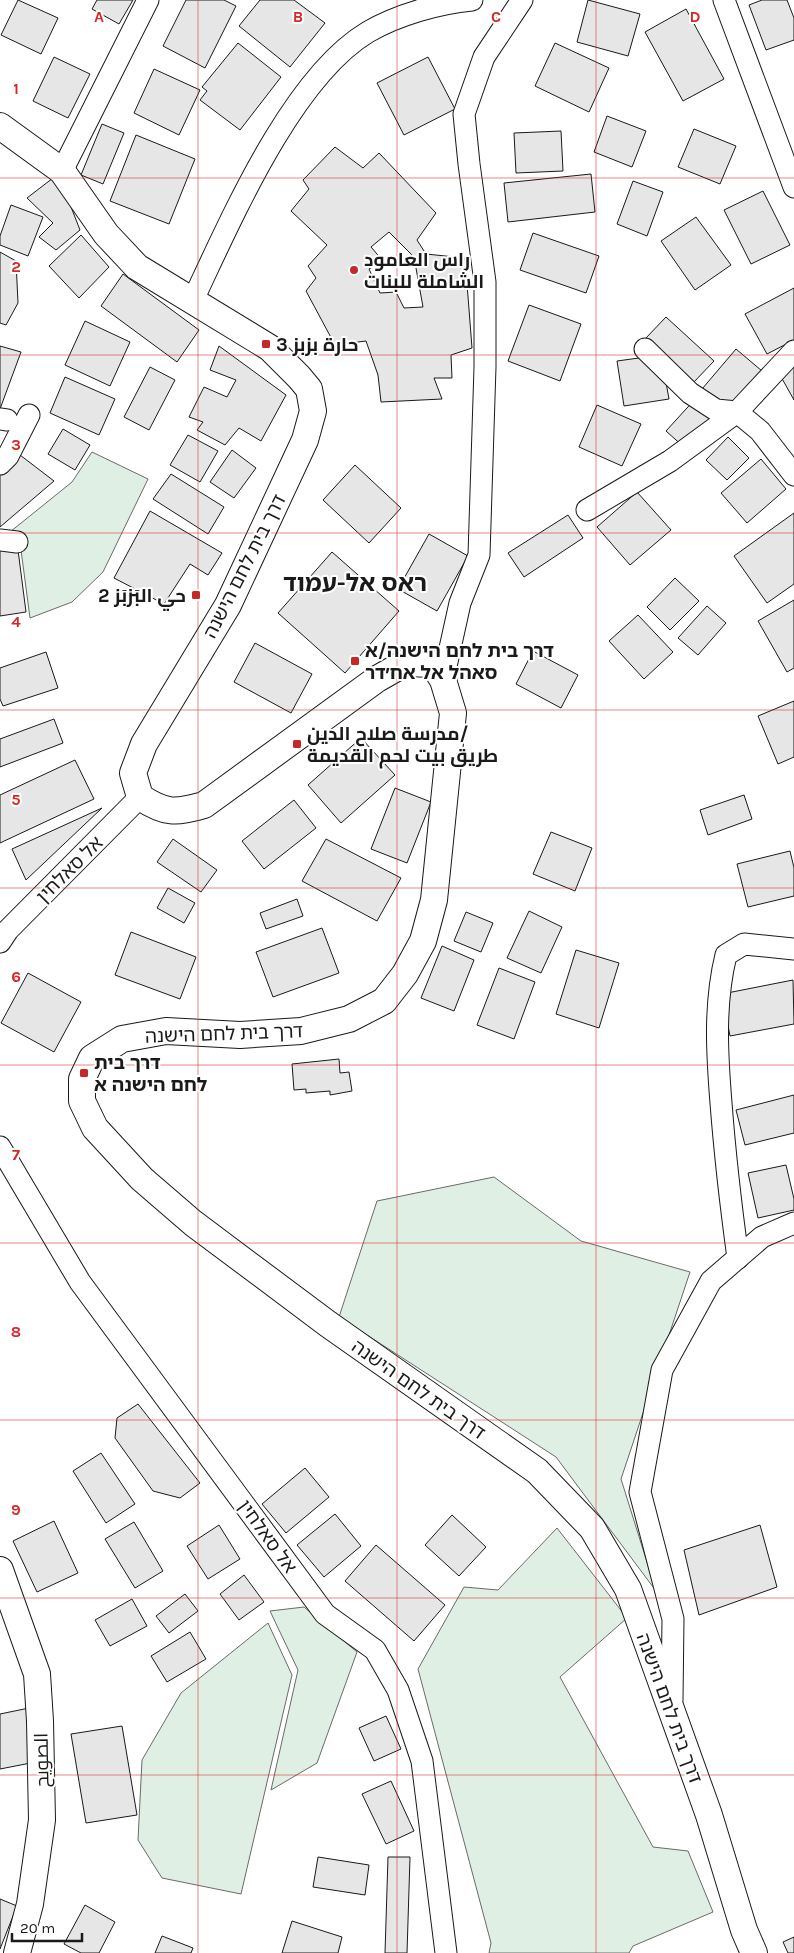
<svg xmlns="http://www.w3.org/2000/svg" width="794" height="1953" font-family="Karla,Cairo,'Noto Sans Hebrew',sans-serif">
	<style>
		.green { fill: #e0efe3; stroke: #6a6a6a }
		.building { fill: #e6e6e6; stroke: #1a1a1a; fill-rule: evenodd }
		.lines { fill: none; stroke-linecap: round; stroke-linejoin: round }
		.minor-casing { stroke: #1a1a1a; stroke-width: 23 }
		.tertiary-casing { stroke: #1a1a1a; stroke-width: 28 }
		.minor { stroke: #fff; stroke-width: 21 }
		.tertiary { stroke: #fff; stroke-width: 26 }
		.grid { fill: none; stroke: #d62828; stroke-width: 1; stroke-opacity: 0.55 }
		.poi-dot { fill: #c62828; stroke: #fff; stroke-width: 2 }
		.labels { text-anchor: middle; stroke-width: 4; stroke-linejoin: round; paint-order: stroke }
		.poi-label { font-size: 19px; font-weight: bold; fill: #1a1a1a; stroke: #fff; text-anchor: start }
		.street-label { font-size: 19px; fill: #1a1a1a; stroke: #fff }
		.district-label { font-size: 24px; font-weight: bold; fill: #1a1a1a; stroke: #fff }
		.grid-label { font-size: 16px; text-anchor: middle; font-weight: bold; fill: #d62828; stroke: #fff; stroke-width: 4; stroke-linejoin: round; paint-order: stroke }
	</style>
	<rect width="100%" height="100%" fill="#fff"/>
	<!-- green -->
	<g class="green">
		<polygon points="92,452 148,479 103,572 72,602 30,618 21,550 5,536 72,482"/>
		<polygon points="494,1177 581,1241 690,1272 621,1479 656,1591 556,1457 339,1317 377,1201"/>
		<polygon points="557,1528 627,1618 560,1677 653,1847 688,1851 713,1912 633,1946 629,1953 489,1953 491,1943 418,1669 464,1587 498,1590"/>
		<polygon points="304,1607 357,1652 317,1763 271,1790 298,1670 270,1611"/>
		<polygon points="268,1623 292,1675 241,1894 162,1878 138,1840 142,1760 181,1693"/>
	</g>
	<!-- building -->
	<g class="building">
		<polygon points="18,0 58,18 41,54 1,35"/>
		<polygon points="97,0 133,0 119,24 92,9"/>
		<polygon points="186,0 224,0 236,6 205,68 163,46"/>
		<polygon points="260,0 294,0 325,23 290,67 239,26"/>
		<polygon points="588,0 640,14 628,56 577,42"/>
		<polygon points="762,0 787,0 794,18 794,40 766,50 749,5"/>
		<polygon points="686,9 724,79 683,101 645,32"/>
		<polygon points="238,43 281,77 240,130 200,100 207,91 202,87"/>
		<polygon points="555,43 609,68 589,112 535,86"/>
		<polygon points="54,57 90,74 68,118 33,101"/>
		<polygon points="428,57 455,109 404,135 377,83"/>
		<polygon points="154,69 200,90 179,135 134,113"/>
		<polygon points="607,116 646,131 632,167 594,152"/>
		<polygon points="102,124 124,133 103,184 81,175"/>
		<polygon points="694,129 736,146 720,184 678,167"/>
		<polygon points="561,131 563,171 516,173 514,133"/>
		<polygon points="136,135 195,159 169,224 110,201"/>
		<path d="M335,147L363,168L379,153L436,213L417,240L426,254L465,258L472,348L451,355L452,378H434L442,399L381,402L378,375L366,341L335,345L306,291L316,278L308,266L327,245L291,211L309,189L303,180ZM389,232L414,257L423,307L404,308L396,292L380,293L369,269L383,261L371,247Z"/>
		<polygon points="591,174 595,212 508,222 504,183"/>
		<polygon points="53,178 66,194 80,230 56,250 39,237 53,223 27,198"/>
		<polygon points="633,181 663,192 647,236 617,224"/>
		<polygon points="763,191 790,245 751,264 724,210"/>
		<polygon points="11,205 43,217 28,256 0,245 0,236"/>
		<polygon points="696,217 731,265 695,290 661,241"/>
		<polygon points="533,233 599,256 586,293 520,270"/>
		<polygon points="81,235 109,267 79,298 49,266"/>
		<polygon points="0,252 16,261 18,303 6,325 0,323"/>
		<polygon points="123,274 199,330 177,362 101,306"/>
		<polygon points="794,288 794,340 767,354 745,314"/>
		<polygon points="529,305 581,324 560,381 508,361"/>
		<polygon points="666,317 714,361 693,383 645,339"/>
		<polygon points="85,321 130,342 110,386 65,365"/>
		<polygon points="0,346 21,352 0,409"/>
		<polygon points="219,346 286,395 261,441 239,428 225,445 197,430 203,422 189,417 204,387 227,397 236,380 210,370"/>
		<polygon points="736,349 762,371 728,411 702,389"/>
		<polygon points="661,355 669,399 624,406 617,361"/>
		<polygon points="150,367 175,380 149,430 124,417"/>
		<polygon points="794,367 794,400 780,375"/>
		<polygon points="65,377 115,399 99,435 50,413"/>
		<polygon points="697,397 716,415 685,448 666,431"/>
		<polygon points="597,405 641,424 622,466 579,447"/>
		<polygon points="63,429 90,445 75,470 48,454"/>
		<polygon points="188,435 218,451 200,482 170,465"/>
		<polygon points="728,437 749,458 727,480 706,460"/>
		<polygon points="232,450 256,468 234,498 210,482"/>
		<polygon points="20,455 54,481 0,527 0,475"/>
		<polygon points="761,459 786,489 747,523 721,493"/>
		<polygon points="355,465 401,508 369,543 323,500"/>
		<polygon points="171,474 224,507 208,534 153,499"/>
		<polygon points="637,492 671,530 630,565 597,527"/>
		<polygon points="150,511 222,553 208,575 190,564 164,604 114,578"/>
		<polygon points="794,513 794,584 767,603 734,556"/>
		<polygon points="568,515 583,538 524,577 508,553"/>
		<polygon points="429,534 468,556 437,611 398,589"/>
		<polygon points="0,550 18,550 26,612 0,616"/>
		<polygon points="332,552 399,611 345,673 278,613"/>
		<polygon points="675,578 699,601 670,630 647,607"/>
		<polygon points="794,600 794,668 787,672 758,621"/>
		<polygon points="707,606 726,623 698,655 678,638"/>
		<polygon points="638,615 673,652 644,679 609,641"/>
		<polygon points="255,643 312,674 291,713 234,682"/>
		<polygon points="533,651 578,675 561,708 516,684"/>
		<polygon points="46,652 58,688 3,706 0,699 0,668"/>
		<polygon points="794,701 794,757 778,764 758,716"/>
		<polygon points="54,719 63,743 0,767 0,739"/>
		<polygon points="361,738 395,775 341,823 308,785"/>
		<polygon points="75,760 94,799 0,843 0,795"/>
		<polygon points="395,788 431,802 407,863 371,849"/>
		<polygon points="744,795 752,819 708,835 700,810"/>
		<polygon points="294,800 316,828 264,869 242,841"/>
		<polygon points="102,808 26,880 12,849"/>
		<polygon points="551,832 592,848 575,891 533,874"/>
		<polygon points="173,839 217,870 201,892 157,862"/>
		<polygon points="326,839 401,878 377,921 302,881"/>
		<polygon points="790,851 794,868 794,896 748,907 737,864"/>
		<polygon points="168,888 195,903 184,923 157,908"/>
		<polygon points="297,899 303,916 266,929 260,913"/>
		<polygon points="529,911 562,927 541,973 507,958"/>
		<polygon points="466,912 493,923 481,952 454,941"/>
		<polygon points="322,928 339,973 273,997 256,952"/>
		<polygon points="131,932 196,957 180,999 115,975"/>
		<polygon points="442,946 474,960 454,1011 421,998"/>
		<polygon points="576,950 619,963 599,1028 556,1014"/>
		<polygon points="499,968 535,982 514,1039 477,1025"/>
		<polygon points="28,973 81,1002 54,1052 1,1023"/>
		<polygon points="793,980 794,1024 730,1036 722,994"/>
		<polygon points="339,1059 340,1073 349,1072 352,1091 330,1095 330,1091 306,1093 306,1089 294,1090 292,1064"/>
		<polygon points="794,1095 794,1133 745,1145 736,1110"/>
		<polygon points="786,1165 794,1199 794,1210 758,1218 748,1173"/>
		<polygon points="138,1404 200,1483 180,1498 153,1491 115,1438 117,1418"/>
		<polygon points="101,1453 135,1504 106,1523 73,1471"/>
		<polygon points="305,1468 329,1497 286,1533 262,1504"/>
		<polygon points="335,1514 361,1546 324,1577 297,1545"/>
		<polygon points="452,1515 486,1547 459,1576 425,1545"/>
		<polygon points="54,1521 78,1573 37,1592 13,1541"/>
		<polygon points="134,1522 163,1571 135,1588 105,1539"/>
		<polygon points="219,1525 240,1559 208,1579 187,1546"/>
		<polygon points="760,1525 777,1587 699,1615 684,1550"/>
		<polygon points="376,1545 445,1605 414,1641 345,1581"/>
		<polygon points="244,1575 264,1602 239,1620 220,1594"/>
		<polygon points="185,1594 198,1611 169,1633 156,1616"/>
		<polygon points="132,1599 147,1626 110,1646 95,1620"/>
		<polygon points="190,1632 206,1659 167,1682 151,1656"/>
		<polygon points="29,1708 41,1761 0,1769 0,1714"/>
		<polygon points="386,1716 401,1749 374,1761 359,1728"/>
		<polygon points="122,1726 137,1815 86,1823 71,1734"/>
		<polygon points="391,1781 414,1831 386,1844 362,1794"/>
		<polygon points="318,1857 369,1865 365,1895 313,1887"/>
		<polygon points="388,1857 410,1857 407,1953 385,1953"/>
		<polygon points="0,1899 17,1906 0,1949"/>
		<polygon points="85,1905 115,1922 99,1953 81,1953 64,1944"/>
		<polygon points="292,1921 342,1937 338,1953 282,1953"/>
		<polygon points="162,1936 193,1948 191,1953 155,1953"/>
		<polygon points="794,1937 794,1953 788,1953 783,1942"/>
	</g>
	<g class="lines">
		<!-- minor casing -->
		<g class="minor-casing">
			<g id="minor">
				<polyline points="724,0 794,187"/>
				<polyline points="62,171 148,0"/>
				<path d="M192,302C230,222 291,78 368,32C397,15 439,3 472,0"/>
				<polyline points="645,349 690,393 716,410 737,412"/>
				<polyline points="794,351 737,412 760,431 794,475"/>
				<polyline points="0,419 7,420"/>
				<polyline points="0,464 8,456 29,415"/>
				<polyline points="587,510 670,461 737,412"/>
				<polyline points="0,540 17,542"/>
				<polyline points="443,680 460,603 479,555 485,367 485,282 469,164 464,114 484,57 522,0"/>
				<polyline points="0,942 8,930 140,797"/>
				<polyline points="0,1147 80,1282 325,1614 375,1650 398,1690 422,1761 446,1953"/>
				<path d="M738,1258C731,1207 725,1155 721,1103C717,1053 714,1004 726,955L744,944L794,949"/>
				<polyline points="672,1700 673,1619 640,1492 662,1370 711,1281 762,1237 794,1223"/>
			</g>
		</g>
		<!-- tertiary casing -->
		<g class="tertiary-casing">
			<g id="tertiary">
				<path d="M0,126L62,171L106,234L137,267L270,348L299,377L309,389L313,411L305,440L228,605L144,744L133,773L140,797C166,814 175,813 204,805L377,679L405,663L433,664L443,680L453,713L434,900L423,941L405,974L384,1001L349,1019L301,1031L240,1035L166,1031L122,1039L92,1058L82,1079V1101L95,1128L142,1179L193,1223L328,1324L537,1471L592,1528L628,1589L709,1815L744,1930L754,1953"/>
				<polyline points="0,1570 37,1674 40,1721 42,1820 30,1904 17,1953"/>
			</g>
		</g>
		<!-- minor -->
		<use href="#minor" class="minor"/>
		<!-- tertiary -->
		<use href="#tertiary" class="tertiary"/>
	</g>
	<!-- grid -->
	<path class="grid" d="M198,0V1953M397,0V1953M596,0V1953M0,178H794M0,355H794M0,533H794M0,710H794M0,888H794M0,1065H794M0,1243H794M0,1420H794M0,1598H794M0,1775H794"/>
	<!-- markers -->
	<g class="poi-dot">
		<circle cx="354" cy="270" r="5"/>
		<rect x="261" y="339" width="10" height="10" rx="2.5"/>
		<rect x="191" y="590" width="10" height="10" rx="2.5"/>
		<rect x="350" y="656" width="10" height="10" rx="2.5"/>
		<rect x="292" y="739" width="10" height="10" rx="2.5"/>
		<rect x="79" y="1068" width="10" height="10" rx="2.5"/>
	</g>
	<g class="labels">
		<!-- poi labels -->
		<g class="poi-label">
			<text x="364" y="266">راس العامود<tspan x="364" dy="22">الشاملة للبنات</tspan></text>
			<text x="276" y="351">حارة بزبز 3</text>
			<text x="186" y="602" text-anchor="end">حي البَزبَز 2</text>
			<text x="365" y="657">דרך בית לחם הישנה/א<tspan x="365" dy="22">סאהל אל אח׳דר</tspan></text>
			<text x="307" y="740">مدرسة صلاح الدين/<tspan x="307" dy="22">طريق بيت لحم القديمة</tspan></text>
			<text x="94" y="1069">דרך בית<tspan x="94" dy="22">לחם הישנה א</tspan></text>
		</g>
		<!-- street labels -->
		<g class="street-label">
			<text transform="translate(244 566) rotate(-63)" y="7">דרך בית לחם הישנה</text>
			<text transform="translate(69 869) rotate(-45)" y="7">אל סאלחין</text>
			<text transform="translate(224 1033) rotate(-2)" y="7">דרך בית לחם הישנה</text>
			<text transform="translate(419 1389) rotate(35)" y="7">דרך בית לחם הישנה</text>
			<text transform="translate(268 1536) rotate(54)" y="7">אל סאלחין</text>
			<text transform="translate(670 1708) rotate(70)" y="7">דרך בית לחם הישנה</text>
			<text transform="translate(41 1760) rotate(-91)" y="7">الصويح</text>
		</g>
		<!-- district labels -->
		<g class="district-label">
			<text x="355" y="591">ראס אל-עמוד</text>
		</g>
	</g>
	<g class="grid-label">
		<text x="99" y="22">A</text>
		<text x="298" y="22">B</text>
		<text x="496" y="22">C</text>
		<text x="695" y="22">D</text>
		<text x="16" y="94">1</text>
		<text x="16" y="272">2</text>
		<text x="16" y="450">3</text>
		<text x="16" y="627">4</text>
		<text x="16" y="805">5</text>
		<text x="16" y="982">6</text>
		<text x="16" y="1160">7</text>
		<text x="16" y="1337">8</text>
		<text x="16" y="1515">9</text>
	</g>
	<!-- scale -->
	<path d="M12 1933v8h70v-8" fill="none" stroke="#1a1a1a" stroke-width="2.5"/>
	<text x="20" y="1933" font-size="15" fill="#1a1a1a" stroke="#ffffff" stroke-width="4" paint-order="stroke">20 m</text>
</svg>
